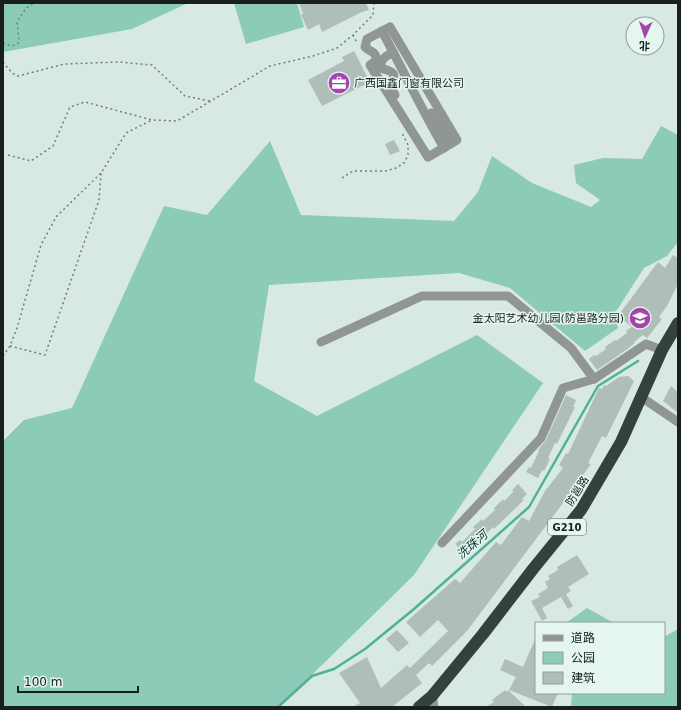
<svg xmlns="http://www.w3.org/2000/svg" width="681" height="710" font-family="'DejaVu Sans','Noto Sans SC',sans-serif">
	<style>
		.green { fill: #8ccbb8 }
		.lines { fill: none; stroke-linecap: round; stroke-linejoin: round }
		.stream { stroke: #4fb198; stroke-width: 2.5 }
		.building { fill: #afbeb9 }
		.path { stroke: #737e7a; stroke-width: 1.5; stroke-dasharray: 2 3; stroke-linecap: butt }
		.minor { stroke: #909694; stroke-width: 9 }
		.highway { stroke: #34413d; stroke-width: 12 }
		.labels { text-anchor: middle; stroke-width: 3; stroke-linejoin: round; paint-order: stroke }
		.shield { fill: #e5f5f0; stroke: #565f5c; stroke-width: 1 }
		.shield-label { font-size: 10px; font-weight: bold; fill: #191f1d }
		.poi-label { font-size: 11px; fill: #191f1d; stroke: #e5f5f0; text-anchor: start }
		.street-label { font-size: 11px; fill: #191f1d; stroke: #e5f5f0 }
		.water-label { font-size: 12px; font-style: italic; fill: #043429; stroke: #e5f5f0 }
	</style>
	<rect width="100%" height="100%" fill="#d8e8e3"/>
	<!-- green -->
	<g class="green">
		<polygon points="3,3 188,3 132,29 3,52"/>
		<polygon points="234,3 297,3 304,27 246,44"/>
		<polygon points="661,126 678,135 678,242 667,256 644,268 615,313 618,328 585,351 510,288 459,273 269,285 254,381 317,416 477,335 543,383 414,575 279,707 3,707 3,441 24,420 72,408 164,206 207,215 270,141 301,215 454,221 478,192 492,156 532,183 591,207 600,200 576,183 574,165 603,158 642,159"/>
		<polygon points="587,608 614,623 566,623"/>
		<polygon points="678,629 678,707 571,707 572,693 664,693 664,637"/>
	</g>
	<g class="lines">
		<!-- stream -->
		<polyline class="stream" points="278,707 312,676 334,669 365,649 414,609 529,507 598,386 638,361"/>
	</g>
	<!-- building -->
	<g class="building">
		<polygon points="299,3 366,3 369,10 362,12 322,32 319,24 308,30 301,15 303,14"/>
		<polygon points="354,51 370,82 322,106 308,80 344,61 342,57"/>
		<polygon points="394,140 400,151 390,155 385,144"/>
		<polygon points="673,255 678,258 678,284 667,306 659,317 662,319 647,338 643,335 634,342 635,343 626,350 597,370 589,359 594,355 596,356 606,349 605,347 615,340 616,341 627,333 626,331 632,327 618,316 658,262 665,268"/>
		<polygon points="628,376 634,381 606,438 602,436 588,463 591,464 560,507 467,631 432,666 429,663 416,675 422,683 392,707 353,707 360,703 339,673 367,657 381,688 407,665 410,668 448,631 438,620 420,637 406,622 455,579 460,583 496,542 501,545 522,517 529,521 545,491 563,468 559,465 566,453 568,454 599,388 602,389 604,385 606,386 619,377"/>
		<polygon points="671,386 678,392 678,413 663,401"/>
		<polygon points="566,395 576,400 573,407 575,407 557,444 555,443 548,458 550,459 544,471 542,470 538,478 526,472 529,467 531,468 539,451 538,450 546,440"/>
		<polygon points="518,484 527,494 522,499 524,500 494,529 493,527 481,539 482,541 472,550 471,548 465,554 455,544 460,540 462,542 475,529 473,527 482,519 483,521 495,510 494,508 503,499 504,501 514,491 512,490"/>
		<polygon points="577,555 589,574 568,587 571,591 566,594 573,606 568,609 561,597 542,608 547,618 542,621 531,601 540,597 538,594 548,588 545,582 550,579 548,576 558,570 557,567"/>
		<polygon points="397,630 409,643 398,652 386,639"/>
		<polygon points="536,637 536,693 558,693 552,707 509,690 516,677 500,670 505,659 523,667"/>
		<polygon points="505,690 507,692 508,690 526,707 486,707 494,702 492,700"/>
	</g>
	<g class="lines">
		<!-- path -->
		<g class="path">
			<polyline points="353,35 357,43"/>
			<path d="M3,43C9,45 14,48 19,42L17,22L26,8L34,3"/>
			<polyline points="3,62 12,73 18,76 65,64 119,62 152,65 185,96 210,101"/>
			<polyline points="8,155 31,161 53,146 70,107 85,102 152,120 177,121 270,66 313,56 337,48 353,35 373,15 374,3"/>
			<polyline points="342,178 353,171 386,171 396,168 404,163 408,155 408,145 402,133"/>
			<polyline points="10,346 45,355 99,200 101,173"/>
			<polyline points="3,356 10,346 17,328 41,245 56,217 101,173 126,133 152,120"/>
		</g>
		<!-- minor -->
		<g class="minor">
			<path d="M390,27L457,140L428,157L370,65L376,61V57C375,51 368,51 365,47L367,39Z"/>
			<path d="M382,31C403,70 422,110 444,148"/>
			<path d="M393,52C387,56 379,59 381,68C391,72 399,71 390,85L395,95"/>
			<polyline points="431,113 450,144"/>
			<polyline points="321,342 422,296 508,296 571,348 594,379"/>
			<polyline points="641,397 678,422"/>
			<polyline points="442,543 541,438 563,388 594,379 646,344 662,350"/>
			<polyline points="432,696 434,707"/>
		</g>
		<!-- highway -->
		<polyline class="highway" points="419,707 432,696 483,634 533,569 581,510 621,442 662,350 678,323"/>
	</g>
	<!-- icons -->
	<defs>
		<g id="office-disc" transform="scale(1.15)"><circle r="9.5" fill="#a445ae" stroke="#e5f5f0"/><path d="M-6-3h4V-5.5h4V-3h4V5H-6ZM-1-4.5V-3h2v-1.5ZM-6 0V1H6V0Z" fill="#fff"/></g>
		<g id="school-disc" transform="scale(1.15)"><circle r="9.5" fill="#a445ae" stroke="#e5f5f0"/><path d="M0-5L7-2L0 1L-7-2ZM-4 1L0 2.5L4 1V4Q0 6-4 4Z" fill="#fff"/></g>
	</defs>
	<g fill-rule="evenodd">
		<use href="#office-disc" x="339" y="83"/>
		<use href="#school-disc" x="640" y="318"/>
	</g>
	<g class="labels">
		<!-- shield labels -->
		<rect class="shield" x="548" y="519" width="38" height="16" rx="3"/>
		<g class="shield-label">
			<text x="567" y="531">G210</text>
		</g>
		<!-- poi labels -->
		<g class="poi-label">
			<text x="354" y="87">广西国鑫门窗有限公司</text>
			<text x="624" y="322" text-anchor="end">金太阳艺术幼儿园(防邕路分园)</text>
		</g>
		<!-- street labels -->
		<g class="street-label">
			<text transform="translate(577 491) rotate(-58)" y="4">防邕路</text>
		</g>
		<!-- water labels -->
		<g class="water-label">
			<text transform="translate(472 545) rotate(-41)" y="4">洗珠河</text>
		</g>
	</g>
	<!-- border -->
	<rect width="681" height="710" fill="none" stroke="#191f1d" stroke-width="8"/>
	<!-- legend -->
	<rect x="535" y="622" width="130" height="72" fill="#e5f5f0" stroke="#939f9c"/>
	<rect x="543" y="635" width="20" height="6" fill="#909694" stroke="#939f9c"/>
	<text x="571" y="642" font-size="12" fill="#191f1d">道路</text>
	<rect x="543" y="652" width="20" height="12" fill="#8ccbb8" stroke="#939f9c"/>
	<text x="571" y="662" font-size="12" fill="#191f1d">公园</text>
	<rect x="543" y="672" width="20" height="12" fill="#afbeb9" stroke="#939f9c"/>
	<text x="571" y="682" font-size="12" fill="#191f1d">建筑</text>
	<!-- north arrow -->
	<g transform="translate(645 36) rotate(183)"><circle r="19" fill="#e5f5f0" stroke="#939f9c"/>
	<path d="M0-3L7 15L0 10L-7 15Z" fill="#a445ae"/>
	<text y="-6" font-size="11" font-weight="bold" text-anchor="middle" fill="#191f1d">北</text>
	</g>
	<!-- scale -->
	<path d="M18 686v6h120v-6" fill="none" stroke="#191f1d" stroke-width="2"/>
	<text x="24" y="686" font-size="12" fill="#191f1d" stroke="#e5f5f0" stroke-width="3" paint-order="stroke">100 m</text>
</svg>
